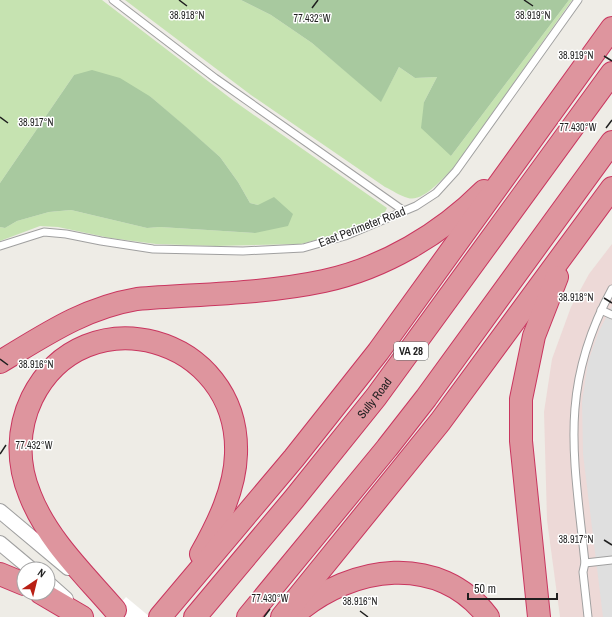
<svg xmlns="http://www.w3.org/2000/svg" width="612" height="617" font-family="'Archivo Narrow',sans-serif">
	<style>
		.commercial { fill: #edd9d7 }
		.grass { fill: #c6e3b1 }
		.forest { fill: #a8c99f }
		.parking { fill: #dfdfdf }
		.pier { fill: #fff }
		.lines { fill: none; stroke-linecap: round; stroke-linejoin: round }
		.lane-casing { stroke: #a0a0a0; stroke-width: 9 }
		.street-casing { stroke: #a0a0a0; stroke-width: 16 }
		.highway-casing { stroke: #c9365f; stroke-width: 24 }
		.lane { stroke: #fff; stroke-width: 7 }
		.street { stroke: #fff; stroke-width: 14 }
		.highway { stroke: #de959e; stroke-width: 22 }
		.ticks { fill: none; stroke: #1f1f1f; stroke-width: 1.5 }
		.labels { text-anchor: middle; stroke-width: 3; stroke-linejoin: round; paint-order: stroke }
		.shield { fill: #fff; stroke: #626262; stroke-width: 1 }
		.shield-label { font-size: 11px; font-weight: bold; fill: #1f1f1f }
		.street-label { font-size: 12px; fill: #1f1f1f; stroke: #fff }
		.ticks-label { font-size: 10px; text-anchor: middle; fill: #1f1f1f; stroke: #fff; stroke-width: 3; stroke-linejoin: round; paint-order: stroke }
	</style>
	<rect width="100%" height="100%" fill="#eeece6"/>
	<!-- commercial -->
	<polygon class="commercial" points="612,244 612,617 560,617 547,520 544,412 552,359 571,307 589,274"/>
	<!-- grass -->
	<g class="grass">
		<polygon points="0,0 102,0 234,101 387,208 383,216 344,232 301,244 215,246 156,244 110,238 58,227 40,226 0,241 0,227 5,228 17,221 49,212 71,210 147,228 160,227 255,233 258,205 250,203 238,182 220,157 151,97 74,75 0,183"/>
		<path d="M125,0H241L271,15L312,43L381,101L399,67L415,78L437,77L424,102L451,156L569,0H572L455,166C445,176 423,203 408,198C400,196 392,190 385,187L251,95Z"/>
	</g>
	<!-- forest -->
	<g class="forest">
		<polygon points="241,0 569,0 451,156 421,128 424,102 437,77 415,78 399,67 381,102 312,43 271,15"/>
		<polygon points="92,70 120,78 151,97 185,126 220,157 238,182 250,203 258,205 274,197 293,214 288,226 255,233 160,227 147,228 71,210 49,212 17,221 5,228 0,227 0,183 74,75"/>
	</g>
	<!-- parking -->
	<polygon class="parking" points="612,306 612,617 603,617 583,454 582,402 588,362 599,331"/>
	<!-- pier -->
	<polygon class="pier" points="126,597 150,617 108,617"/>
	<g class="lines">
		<!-- lane casing -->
		<g class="lane-casing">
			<g id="lane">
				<polyline points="113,0 215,78 404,211"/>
				<polyline points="0,246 44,232 66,234 101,241 153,249 243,251 303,248 345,236 416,206 436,193 456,171 578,0"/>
				<polyline points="601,310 612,315"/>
				<polyline points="585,563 612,560"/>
				<path d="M588,617L583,572L585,563C574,457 558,388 612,289"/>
			</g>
		</g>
		<!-- street casing -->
		<g class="street-casing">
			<g id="street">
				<polyline points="0,511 68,568"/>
				<polyline points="0,543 31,569"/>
				<polyline points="48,583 66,599"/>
			</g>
		</g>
		<!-- highway casing -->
		<g class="highway-casing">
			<g id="highway">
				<path d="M0,362C45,335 84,308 137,299C199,294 263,294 324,281C384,268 441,234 484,191"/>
				<polyline points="0,574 24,584"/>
				<polyline points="41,593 82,617"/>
				<path d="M115,610C84,574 47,539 30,495C17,464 17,429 32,398C84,293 240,336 236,454C235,489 218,524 201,554"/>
				<path d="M295,614C351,565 439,552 488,617"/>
				<polyline points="160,617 294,458 378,352 612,28"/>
				<path id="s1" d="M195,617L294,499L376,397L612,73"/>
				<polyline points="248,617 387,448 426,398 612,142"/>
				<polyline points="282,617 440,422 612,188"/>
				<polyline points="539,617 521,441 521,399 534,336 557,277"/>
			</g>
		</g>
		<!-- lane -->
		<use href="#lane" class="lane"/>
		<!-- street -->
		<use href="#street" class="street"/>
		<!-- highway -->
		<use href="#highway" class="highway"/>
	</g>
	<!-- ticks -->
	<path class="ticks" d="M179,0L187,6M524,0L533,6M312,8L318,0M604,56L612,61M0,117L8,123M606,128L612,120M604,298L612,303M0,359L8,365M0,454L6,445M604,540L612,545M360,611L368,617M264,617L270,609"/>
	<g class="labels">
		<!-- shield labels -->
		<rect class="shield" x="394" y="342" width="34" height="18" rx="3"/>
		<g class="shield-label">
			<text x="411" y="355">VA 28</text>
		</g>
		<!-- street labels -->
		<g class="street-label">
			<text transform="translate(362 227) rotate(-21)" y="4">East Perimeter Road</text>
			<text dy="4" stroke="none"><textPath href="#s1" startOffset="283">Sully Road</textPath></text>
		</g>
	</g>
	<g class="ticks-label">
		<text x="187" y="19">38.918°N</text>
		<text x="533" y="19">38.919°N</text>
		<text x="312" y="22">77.432°W</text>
		<text x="576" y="59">38.919°N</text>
		<text x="36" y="126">38.917°N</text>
		<text x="578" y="131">77.430°W</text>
		<text x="576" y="301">38.918°N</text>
		<text x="36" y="368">38.916°N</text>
		<text x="34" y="449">77.432°W</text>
		<text x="576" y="543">38.917°N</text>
		<text x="270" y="602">77.430°W</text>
		<text x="360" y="605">38.916°N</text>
	</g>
	<!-- north arrow -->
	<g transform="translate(36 581) rotate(35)"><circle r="19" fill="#ffffff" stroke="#a5a5a5"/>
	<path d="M0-3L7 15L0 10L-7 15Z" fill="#b91f14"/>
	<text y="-6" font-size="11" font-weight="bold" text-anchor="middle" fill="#1f1f1f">N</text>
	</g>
	<!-- scale -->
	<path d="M468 593v6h89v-6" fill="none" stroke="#1f1f1f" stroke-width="2"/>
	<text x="474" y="593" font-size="12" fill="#1f1f1f" stroke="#ffffff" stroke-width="3" paint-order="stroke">50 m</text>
</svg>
